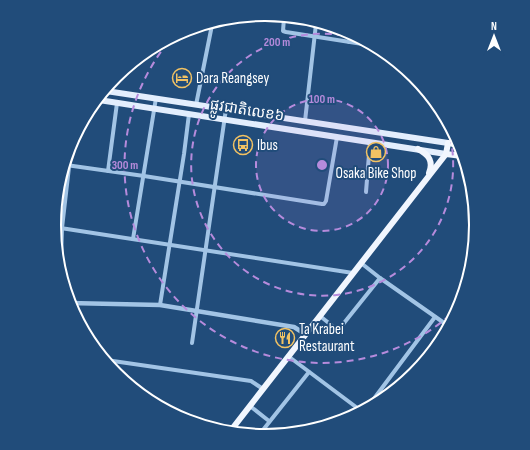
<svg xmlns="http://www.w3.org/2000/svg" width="530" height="450" font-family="'Sofia Sans Condensed','Noto Sans Khmer',sans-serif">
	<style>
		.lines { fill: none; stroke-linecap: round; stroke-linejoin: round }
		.minor { stroke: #a2c4e5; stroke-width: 4 }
		.tertiary { stroke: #a2c4e5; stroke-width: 4.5 }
		.primary { stroke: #e3eefd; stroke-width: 6 }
		.trunk { stroke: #f1f6fe; stroke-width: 6 }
		.ring { fill: none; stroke: #b68bdc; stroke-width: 2; stroke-dasharray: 7 5 }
		.labels { text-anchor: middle; stroke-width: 4; stroke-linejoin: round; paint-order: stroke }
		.poi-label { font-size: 15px; fill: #fff; stroke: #214c7a; text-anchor: start }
		.street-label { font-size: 15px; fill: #fff; stroke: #214c7a }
		.rim { fill: none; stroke: #fff; stroke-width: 2 }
		.centre { fill: #b68bdc; stroke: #214c7a; stroke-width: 2 }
		.ring-label { font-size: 12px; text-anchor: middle; font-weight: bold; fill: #b68bdc; stroke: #214c7a; stroke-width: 4; stroke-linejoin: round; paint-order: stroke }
	</style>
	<rect width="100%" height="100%" fill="#214c7a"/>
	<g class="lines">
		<!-- minor -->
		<g class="minor">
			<polyline points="284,18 283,31 286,32 369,45"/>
			<polyline points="349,42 350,33"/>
			<polyline points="196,105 212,25"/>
			<polyline points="305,121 316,24"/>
			<polyline points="66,165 144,176 322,204 324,204 326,201 337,137"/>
			<polyline points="108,171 117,103"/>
			<polyline points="366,192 370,142"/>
			<polyline points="54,227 353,273"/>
			<polyline points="133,239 156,98"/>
			<polyline points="61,260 62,228 72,141"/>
			<polyline points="361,263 380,278 447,325"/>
			<polyline points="160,305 184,154 189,114"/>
			<polyline points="320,316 335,328 340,328 380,278"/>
			<polyline points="192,343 226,109"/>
			<polyline points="288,356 360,410"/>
			<polyline points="106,360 189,372 251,381 263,389"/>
			<polyline points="370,404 435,317"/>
			<polyline points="250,406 269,421"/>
			<polyline points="259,435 309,372"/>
		</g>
		<!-- tertiary -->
		<polyline class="tertiary" points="69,303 160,305 294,327 305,334"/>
		<!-- primary -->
		<g class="primary">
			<polyline points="106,91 448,143"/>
			<polyline points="99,100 446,154"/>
		</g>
		<!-- trunk -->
		<g class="trunk">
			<path d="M418,149C428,154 434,161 429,173"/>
			<polyline points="446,154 462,156"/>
			<polyline points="232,429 446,154 448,143 460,145"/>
		</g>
	</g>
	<!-- distance rings -->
	<circle cx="322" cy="165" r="66" fill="#b68bdc" fill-opacity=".12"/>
	<g class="ring">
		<circle cx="322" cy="165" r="66"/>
		<path d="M447 125A131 131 0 1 1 359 39"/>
		<path d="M459 307A197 197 0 0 1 170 40"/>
	</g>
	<!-- icons -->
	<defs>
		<g id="hotel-ring" transform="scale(1)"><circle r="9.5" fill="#214c7a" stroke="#f2c263" stroke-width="1.5"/><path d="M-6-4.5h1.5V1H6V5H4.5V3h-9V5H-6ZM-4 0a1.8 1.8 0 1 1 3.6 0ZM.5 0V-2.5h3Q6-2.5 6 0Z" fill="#f2c263"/></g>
		<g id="bus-ring" transform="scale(1)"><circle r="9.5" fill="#214c7a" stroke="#f2c263" stroke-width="1.5"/><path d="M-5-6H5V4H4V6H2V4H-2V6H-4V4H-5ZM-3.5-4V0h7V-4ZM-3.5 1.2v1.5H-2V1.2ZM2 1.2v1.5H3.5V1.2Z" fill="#f2c263"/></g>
		<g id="shop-ring" transform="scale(1)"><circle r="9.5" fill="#214c7a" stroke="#f2c263" stroke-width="1.5"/><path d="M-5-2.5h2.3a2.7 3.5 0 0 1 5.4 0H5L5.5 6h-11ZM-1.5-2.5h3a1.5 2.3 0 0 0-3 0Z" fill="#f2c263"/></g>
		<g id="restaurant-ring" transform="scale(1)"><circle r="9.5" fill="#214c7a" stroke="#f2c263" stroke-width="1.5"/><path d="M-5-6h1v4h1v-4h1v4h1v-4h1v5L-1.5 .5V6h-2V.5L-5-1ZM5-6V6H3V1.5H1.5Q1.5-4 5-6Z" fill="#f2c263"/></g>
	</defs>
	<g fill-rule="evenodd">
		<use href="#hotel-ring" x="182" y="78"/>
		<use href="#bus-ring" x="243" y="145"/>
		<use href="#shop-ring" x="376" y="152"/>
		<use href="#restaurant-ring" x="285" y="338"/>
	</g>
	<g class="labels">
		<!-- poi labels -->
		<g class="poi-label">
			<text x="196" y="83">Dara Reangsey</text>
			<text x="257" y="150">Ibus</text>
			<text x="376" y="178" text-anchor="middle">Osaka Bike Shop</text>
			<text x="299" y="334">Ta Krabei<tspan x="299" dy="17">Restaurant</tspan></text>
		</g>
		<!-- street labels -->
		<g class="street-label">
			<text transform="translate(247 110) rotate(9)" y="5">ផ្លូវជាតិលេខ៦</text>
		</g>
	</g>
	<!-- crop -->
	<path d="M0 0H530V450H0ZM61 225a204 204 0 1 1 408 0a204 204 0 1 1-408 0Z" fill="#214c7a" fill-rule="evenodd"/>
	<path class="rim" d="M61 225a204 204 0 1 1 408 0a204 204 0 1 1-408 0Z"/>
	<circle cx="322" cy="165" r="6" class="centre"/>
	<g class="ring-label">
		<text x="277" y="46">200 m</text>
		<text x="322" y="103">100 m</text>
		<text x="125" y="169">300 m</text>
	</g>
	<!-- north arrow -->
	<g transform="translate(494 36)" stroke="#214c7a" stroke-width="3" paint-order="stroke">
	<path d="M0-3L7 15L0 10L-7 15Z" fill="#ffffff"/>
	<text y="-6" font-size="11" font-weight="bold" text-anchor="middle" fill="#ffffff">N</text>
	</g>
</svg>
